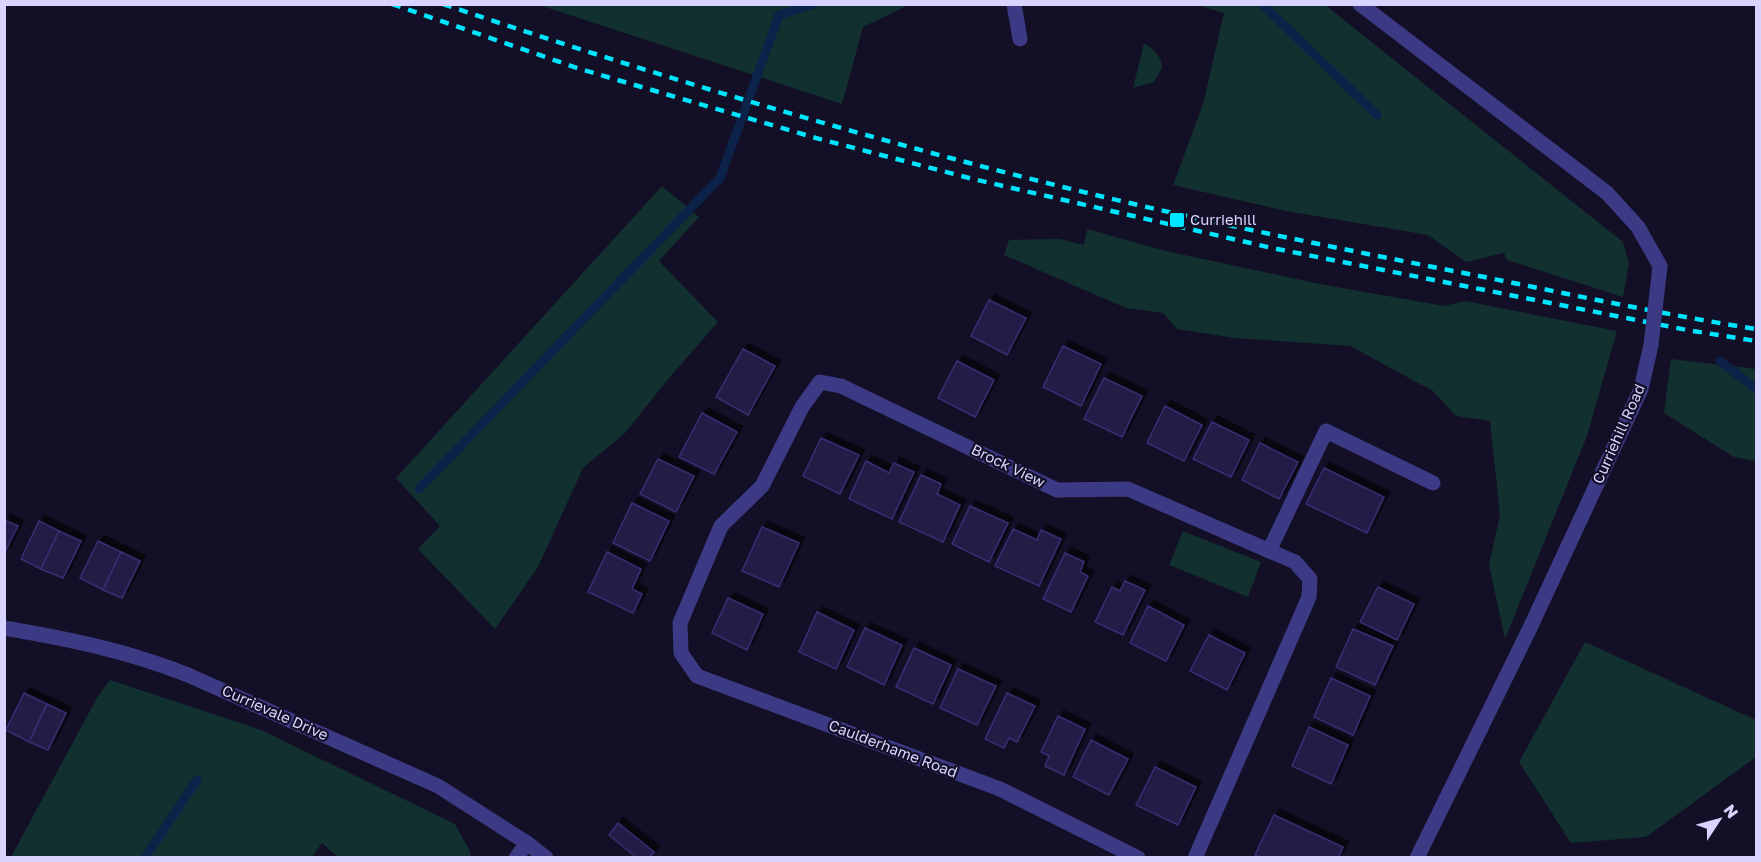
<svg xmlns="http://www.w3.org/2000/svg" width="1761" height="862" font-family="'Golos Text',sans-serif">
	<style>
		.green { fill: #12302f }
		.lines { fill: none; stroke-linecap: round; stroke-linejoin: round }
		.stream { stroke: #0c2248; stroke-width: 9 }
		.building { fill: #241b47; stroke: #3b2d73; stroke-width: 1.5; filter: url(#shadow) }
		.service { stroke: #3d3a85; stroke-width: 15 }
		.minor { stroke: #3d3a85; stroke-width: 15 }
		.tertiary { stroke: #3d3a85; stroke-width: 15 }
		.rail { stroke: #00e5ff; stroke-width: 4.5; stroke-dasharray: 9 8; stroke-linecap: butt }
		.tertiary-bridge { stroke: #3d3a85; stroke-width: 15 }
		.poi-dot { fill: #00e5ff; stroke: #130f26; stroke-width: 2 }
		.labels { text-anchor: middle; stroke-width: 4.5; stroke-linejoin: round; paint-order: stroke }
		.poi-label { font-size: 15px; fill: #d9d4ff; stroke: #130f26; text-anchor: start }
		.street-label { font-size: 15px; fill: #d9d4ff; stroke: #130f26 }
	</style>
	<defs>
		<filter id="shadow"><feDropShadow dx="5.5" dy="-5.5" stdDeviation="0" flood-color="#0009"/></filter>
	</defs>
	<rect width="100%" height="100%" fill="#130f26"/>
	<!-- green -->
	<g class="green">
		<polygon points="539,5 909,4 909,5 863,27 842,104"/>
		<polygon points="1197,5 1325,5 1623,242 1629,264 1623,297 1507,260 1504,253 1466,262 1428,235 1286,211 1173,185 1203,104 1224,13"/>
		<path d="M1144,43C1154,50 1162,56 1162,68L1154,82L1133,88Z"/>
		<polygon points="662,186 699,217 659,261 718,322 669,378 625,433 583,468 538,567 495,629 418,549 440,526 396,478"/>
		<polygon points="1087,229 1166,251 1320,284 1444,306 1465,301 1617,331 1587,436 1505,639 1489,565 1500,515 1490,421 1456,416 1433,391 1350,346 1235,338 1177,329 1163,313 1126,308 1004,255 1009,240 1060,239 1084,245"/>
		<polygon points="1671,359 1756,369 1756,461 1734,457 1664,413"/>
		<polygon points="1183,531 1261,562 1248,597 1169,565"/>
		<polygon points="1585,642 1756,720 1756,757 1646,837 1571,843 1519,762"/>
		<polygon points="110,680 261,730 455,824 471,853 470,857 338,857 322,843 311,858 11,857 98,696"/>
	</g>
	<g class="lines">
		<!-- stream -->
		<g class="stream">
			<polyline points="1262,4 1377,115"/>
			<polyline points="1720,361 1756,389"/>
			<polyline points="419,489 720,178 779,15 813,4"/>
			<polyline points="145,858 197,780"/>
		</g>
	</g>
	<!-- building -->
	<g class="building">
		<polygon points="989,300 1026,318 1007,355 971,336"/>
		<polygon points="1063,346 1101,364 1081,406 1043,387"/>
		<polygon points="743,349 775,366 748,415 716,397"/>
		<polygon points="957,361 994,380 975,417 938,398"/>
		<polygon points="1104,378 1142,396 1122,437 1084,419"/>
		<polygon points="1165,406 1202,425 1184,461 1147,443"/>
		<polygon points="702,413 737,432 714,474 679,457"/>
		<polygon points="1212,422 1249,440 1231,477 1193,459"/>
		<polygon points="821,438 859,455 840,494 803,476"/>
		<polygon points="1260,443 1298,462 1279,499 1242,480"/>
		<polygon points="658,459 694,476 676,512 640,494"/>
		<polygon points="866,461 889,473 894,463 914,472 892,519 849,499"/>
		<polygon points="1324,468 1384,497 1367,533 1306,504"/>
		<polygon points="921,475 941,484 937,494 960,505 943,542 899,522"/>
		<polygon points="632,503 669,521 650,561 613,543"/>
		<polygon points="970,506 1008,523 989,562 952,544"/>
		<polygon points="4,520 18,526 4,554"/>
		<polygon points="39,521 59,531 41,569 21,559"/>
		<polygon points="762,527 799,543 779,587 742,571"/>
		<polygon points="1013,529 1037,540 1041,530 1061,539 1039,586 995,566"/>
		<polygon points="59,531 81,541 63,578 41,569"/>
		<polygon points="98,541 121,552 103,590 80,578"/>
		<polygon points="121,552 140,561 122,598 103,590"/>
		<polygon points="607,552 641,569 632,589 642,594 633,613 588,592"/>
		<polygon points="1065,553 1084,562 1080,572 1088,576 1071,612 1043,599"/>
		<polygon points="1125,581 1145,590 1123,635 1095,622 1112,587 1120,591"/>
		<polygon points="1378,587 1414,604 1397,640 1360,622"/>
		<polygon points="728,598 763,614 747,650 712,633"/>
		<polygon points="1148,606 1184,625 1166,661 1130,643"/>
		<polygon points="817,612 854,630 836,669 799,652"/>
		<polygon points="865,628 902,645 884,685 847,667"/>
		<polygon points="1353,629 1393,646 1375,685 1336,667"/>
		<polygon points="1209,635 1245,653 1227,690 1190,671"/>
		<polygon points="914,648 951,665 933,704 896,687"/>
		<polygon points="958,669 996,686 977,725 940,708"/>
		<polygon points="1331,678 1370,696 1353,735 1314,717"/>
		<polygon points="24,693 47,704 29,742 6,730"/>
		<polygon points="1007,693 1035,706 1017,742 1009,738 1004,748 985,739"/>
		<polygon points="47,704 66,713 48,750 29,742"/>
		<polygon points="1058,716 1085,729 1064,775 1045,766 1049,756 1041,752"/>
		<polygon points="1309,727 1348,745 1331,784 1292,766"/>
		<polygon points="1091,740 1128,759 1109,795 1073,777"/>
		<polygon points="1155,767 1196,787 1178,825 1136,805"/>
		<polygon points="1274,815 1343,847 1338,858 1260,858 1255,855"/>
		<polygon points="618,823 654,852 649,858 637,858 609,835"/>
	</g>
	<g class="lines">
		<!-- service -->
		<g class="service">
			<polyline points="1014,4 1020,39"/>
			<polyline points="1269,551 1326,431 1433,483"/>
		</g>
		<!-- minor -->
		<g class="minor">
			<path d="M4,628C69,639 128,651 188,675L438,786L527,843L546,858"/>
			<polyline points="516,858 527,843"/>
			<polyline points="1138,858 1000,789 697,676 681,653 680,623 721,526 762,486 802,407 820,382 841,386 1057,490 1128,489 1295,562 1310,579 1309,597 1195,858"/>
		</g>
		<!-- tertiary -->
		<g class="tertiary">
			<polyline points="1360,4 1607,193 1638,227 1660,266"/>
			<polyline points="1417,858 1530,628 1641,389 1651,345"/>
		</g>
		<!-- rail -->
		<g class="rail">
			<polyline points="392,4 580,69 816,138 973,179 1272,248 1687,330 1756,341"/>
			<path d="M443,4C647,73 854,135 1063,187C1204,222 1347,250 1489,278C1578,296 1667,315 1756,329"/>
		</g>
		<!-- tertiary-bridge -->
		<polyline class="tertiary-bridge" points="1651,345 1660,266"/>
	</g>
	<!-- markers -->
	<rect class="poi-dot" x="1169" y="212" width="16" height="16" rx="3"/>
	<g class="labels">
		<!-- poi labels -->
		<g class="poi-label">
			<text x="1190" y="225">Curriehill</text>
		</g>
		<!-- street labels -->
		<g class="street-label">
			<text transform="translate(1619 434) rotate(-66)" y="5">Curriehill Road</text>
			<text transform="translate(1008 466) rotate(26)" y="5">Brock View</text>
			<text transform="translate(275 713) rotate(24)" y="5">Currievale Drive</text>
			<text transform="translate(893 749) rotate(21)" y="5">Caulderhame Road</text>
		</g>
	</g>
	<!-- border -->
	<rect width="1761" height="862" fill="none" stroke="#d9d4ff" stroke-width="12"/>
	<!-- north arrow -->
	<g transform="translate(1719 820) rotate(54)" stroke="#130f26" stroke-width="4.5" paint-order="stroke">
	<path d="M0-4.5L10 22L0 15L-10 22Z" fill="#d9d4ff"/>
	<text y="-9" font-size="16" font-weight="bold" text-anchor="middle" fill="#d9d4ff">N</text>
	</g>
</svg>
